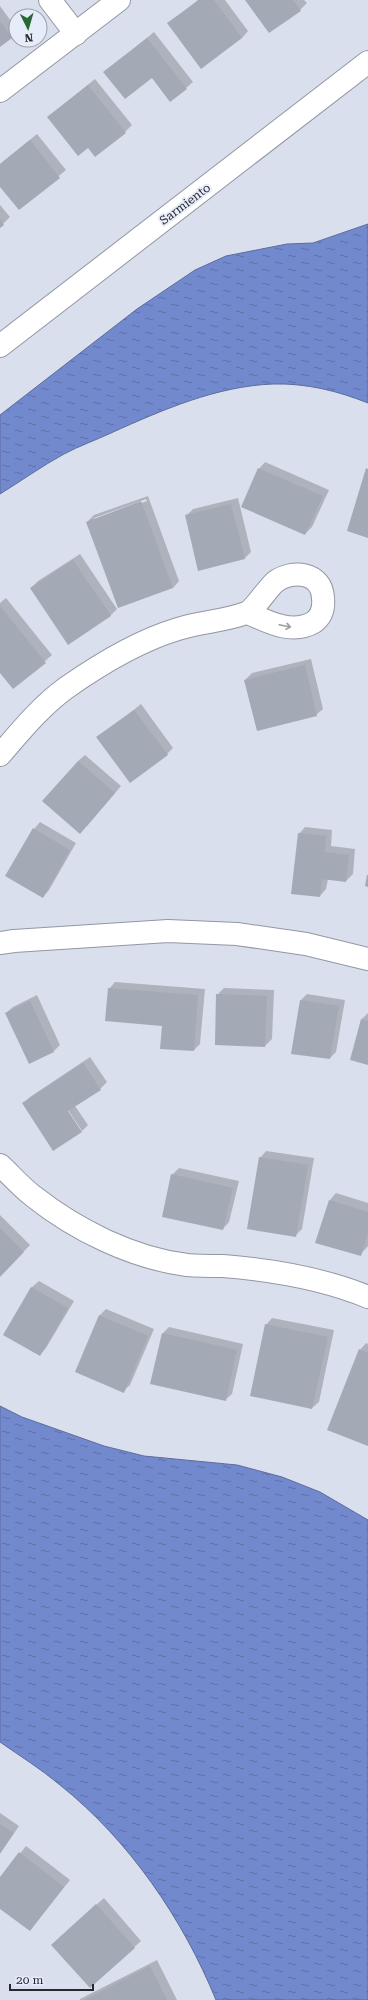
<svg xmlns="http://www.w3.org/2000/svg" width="368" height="2000" font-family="'Roboto Serif',serif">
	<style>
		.water { fill: url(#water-ripples); stroke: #5c6c9d }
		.shadow { fill: #0003; fill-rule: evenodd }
		.building { fill: #a4a9b6 }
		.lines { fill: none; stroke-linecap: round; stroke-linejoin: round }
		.minor-casing { stroke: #9297a4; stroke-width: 24 }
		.minor { stroke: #fff; stroke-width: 22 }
		.oneway { stroke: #9e9fa1 }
		.labels { text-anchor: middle; stroke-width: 4; stroke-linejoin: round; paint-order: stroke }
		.street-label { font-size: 12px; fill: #27292e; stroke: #e7ecfa }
	</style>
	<defs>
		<pattern id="water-ripples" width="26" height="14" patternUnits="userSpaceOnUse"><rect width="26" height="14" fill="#7289cd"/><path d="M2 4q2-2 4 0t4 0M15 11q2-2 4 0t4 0" fill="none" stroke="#5e70a7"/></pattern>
	</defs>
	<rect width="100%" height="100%" fill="#dadfed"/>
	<!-- water -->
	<g class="water">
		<path d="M368,224V403C338,391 306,383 273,384C217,386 162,410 111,433C96,440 79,446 64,454C42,466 21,481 0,494V415L137,309L195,270L226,256L287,244L313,243Z"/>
		<path d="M0,1406L22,1417L104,1446L144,1456L237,1465L282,1477L320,1492L368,1520V2000H216C183,1919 129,1840 60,1785C41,1769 20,1756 0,1742Z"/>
	</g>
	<!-- shadow -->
	<g class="shadow">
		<polygon points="198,0 225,0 248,31 242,38 169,23"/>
		<polygon points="247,0 304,0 307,3 300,10"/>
		<polygon points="0,6 16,28 16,33 0,46"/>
		<polygon points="154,32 193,82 186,88 152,77 105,72"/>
		<polygon points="95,79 132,125 125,132 48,117"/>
		<polygon points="37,134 66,170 19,209 0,185 0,164"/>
		<polygon points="0,205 10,217 0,227"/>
		<polygon points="265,462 329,490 312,527 305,534 259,469"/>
		<path d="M148,496L179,581L173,588L87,522L94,515ZM146,499L147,501L94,520V518Z"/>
		<polygon points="238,498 251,552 244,559 186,516 193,509"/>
		<polygon points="80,554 117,609 110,616 31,588 38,581"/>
		<polygon points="6,598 52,655 14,688 0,671 0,603"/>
		<polygon points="311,659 323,709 316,715 245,680 252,673"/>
		<polygon points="141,704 173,748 167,754 98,738"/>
		<polygon points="85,755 121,786 87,826 78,761"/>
		<polygon points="40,822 76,843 49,890 43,897 34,829"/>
		<polygon points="305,827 332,830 331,846 355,849 353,874 346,881 328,879 326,889 320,896 299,834"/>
		<polygon points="115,982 205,989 200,1044 194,1050 163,1025 109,989"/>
		<polygon points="224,988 274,990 272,1039 265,1046 217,995"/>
		<polygon points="307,994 345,1000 336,1052 330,1058 301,1000"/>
		<polygon points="37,995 60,1045 54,1051 30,1063 6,1013 13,1007"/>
		<polygon points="368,1013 368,1064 362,1019"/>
		<polygon points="90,1057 107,1082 100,1089 75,1106 88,1125 82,1131 66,1107 23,1104 30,1097"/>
		<polygon points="266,1151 314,1158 302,1229 295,1236 260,1158"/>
		<polygon points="179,1168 239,1181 229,1222 223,1229 172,1175"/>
		<polygon points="336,1193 368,1203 368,1246 360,1255 317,1242 330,1200"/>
		<polygon points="0,1215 30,1245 0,1276"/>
		<polygon points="39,1281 74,1301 46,1348 40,1355 4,1334 32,1287"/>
		<polygon points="106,1309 154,1329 130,1385 123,1391 99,1316"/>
		<polygon points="272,1318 334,1330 319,1402 312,1408 266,1325"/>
		<polygon points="169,1327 243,1344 232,1394 225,1400 163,1333"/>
		<polygon points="366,1343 368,1344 368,1445 360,1350"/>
		<polygon points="0,1813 19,1826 0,1854"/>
		<polygon points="26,1846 70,1880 30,1930 0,1907 0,1879"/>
		<polygon points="104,1898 141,1941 90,1987 59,1938"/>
		<polygon points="157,1960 177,2000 80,2000 80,1999"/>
	</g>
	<!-- building -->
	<g class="building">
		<polygon points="199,0 214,0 242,38 201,69 167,23"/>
		<polygon points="245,0 293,0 301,11 269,33"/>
		<polygon points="0,21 12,38 0,47"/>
		<polygon points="147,38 187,89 170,102 152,78 125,99 103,72"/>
		<polygon points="88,85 126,133 95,157 88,148 78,156 47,117"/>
		<polygon points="30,140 60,178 19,210 0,187 0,164"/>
		<polygon points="0,219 4,225 0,228"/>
		<polygon points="258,468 323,496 305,535 241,507"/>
		<polygon points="366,468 368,469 368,538 347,531"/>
		<polygon points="141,501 173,588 118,608 86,522"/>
		<polygon points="231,504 245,559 198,571 185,515"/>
		<polygon points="73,560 111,616 68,645 30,588"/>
		<polygon points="0,606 46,663 13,689 0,673"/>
		<polygon points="305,665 317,716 257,731 244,680"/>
		<polygon points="134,710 168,755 130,783 96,737"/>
		<polygon points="78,761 115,793 80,834 42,801"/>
		<polygon points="33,828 70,850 43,898 5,876"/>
		<polygon points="298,833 326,836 325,852 349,855 346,882 322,879 320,897 291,894"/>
		<polygon points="367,875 368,875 368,887 365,886"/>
		<polygon points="108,988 198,995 194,1051 160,1049 162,1026 105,1021"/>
		<polygon points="216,994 267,996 265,1047 215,1045"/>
		<polygon points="300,1000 339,1006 330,1059 291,1054"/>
		<polygon points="30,1001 54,1052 29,1064 5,1013"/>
		<polygon points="361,1019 368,1021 368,1065 350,1060"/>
		<polygon points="83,1063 101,1090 68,1111 82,1132 53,1151 22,1103"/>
		<polygon points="259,1157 308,1165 296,1237 247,1229"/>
		<polygon points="171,1174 233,1188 223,1230 162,1217"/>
		<polygon points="329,1200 368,1212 368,1233 361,1256 315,1243"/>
		<polygon points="0,1228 24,1252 0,1277"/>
		<polygon points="31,1287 68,1308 40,1356 3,1335"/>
		<polygon points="99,1315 148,1336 124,1393 75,1372"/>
		<polygon points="265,1324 328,1337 312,1409 250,1396"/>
		<polygon points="162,1333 237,1350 226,1401 150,1384"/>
		<polygon points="359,1349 368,1353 368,1446 327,1430"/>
		<polygon points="0,1824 14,1833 0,1853"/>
		<polygon points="19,1852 64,1887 30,1931 0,1909 0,1877"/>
		<polygon points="96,1904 135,1948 90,1988 51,1945"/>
		<polygon points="150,1966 167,2000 84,2000"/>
	</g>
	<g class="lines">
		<!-- minor casing -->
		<g class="minor-casing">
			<g id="minor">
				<polyline points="50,0 76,34"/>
				<polyline points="0,91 119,0"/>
				<polyline points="0,346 368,62"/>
				<path d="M0,755C20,732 41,706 66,688C100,664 138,641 178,629C200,622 225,621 246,613C254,610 267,589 275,582C292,569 322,572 323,598C324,607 322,616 314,622C292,635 268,622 248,613"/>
				<polyline points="0,943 14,941 168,931 237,934 306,944 368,959"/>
				<path d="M0,1165C11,1175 21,1187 33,1196C76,1230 132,1258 187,1265C199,1266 211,1266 223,1266C272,1270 322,1278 368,1297"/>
			</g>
		</g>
		<!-- minor -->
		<use href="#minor" class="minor"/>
	</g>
	<!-- one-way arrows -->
	<defs><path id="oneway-shaft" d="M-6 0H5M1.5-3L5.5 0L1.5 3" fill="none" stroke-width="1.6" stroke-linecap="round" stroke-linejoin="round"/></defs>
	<use class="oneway" href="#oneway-shaft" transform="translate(285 626) rotate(12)"/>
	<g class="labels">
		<!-- street labels -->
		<g class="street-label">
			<text transform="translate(185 204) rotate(-37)" y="4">Sarmiento</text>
		</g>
	</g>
	<!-- north arrow -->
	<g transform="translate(28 28) rotate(175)"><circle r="19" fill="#e7ecfa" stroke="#9a9ea8"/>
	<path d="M0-3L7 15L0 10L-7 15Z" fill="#276934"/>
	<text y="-6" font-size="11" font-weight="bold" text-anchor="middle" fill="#27292e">N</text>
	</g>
	<!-- scale -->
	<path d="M10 1984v6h83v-6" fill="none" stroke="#27292e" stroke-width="2"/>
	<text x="16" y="1984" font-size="12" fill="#27292e" stroke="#e7ecfa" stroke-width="3" paint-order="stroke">20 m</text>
</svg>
